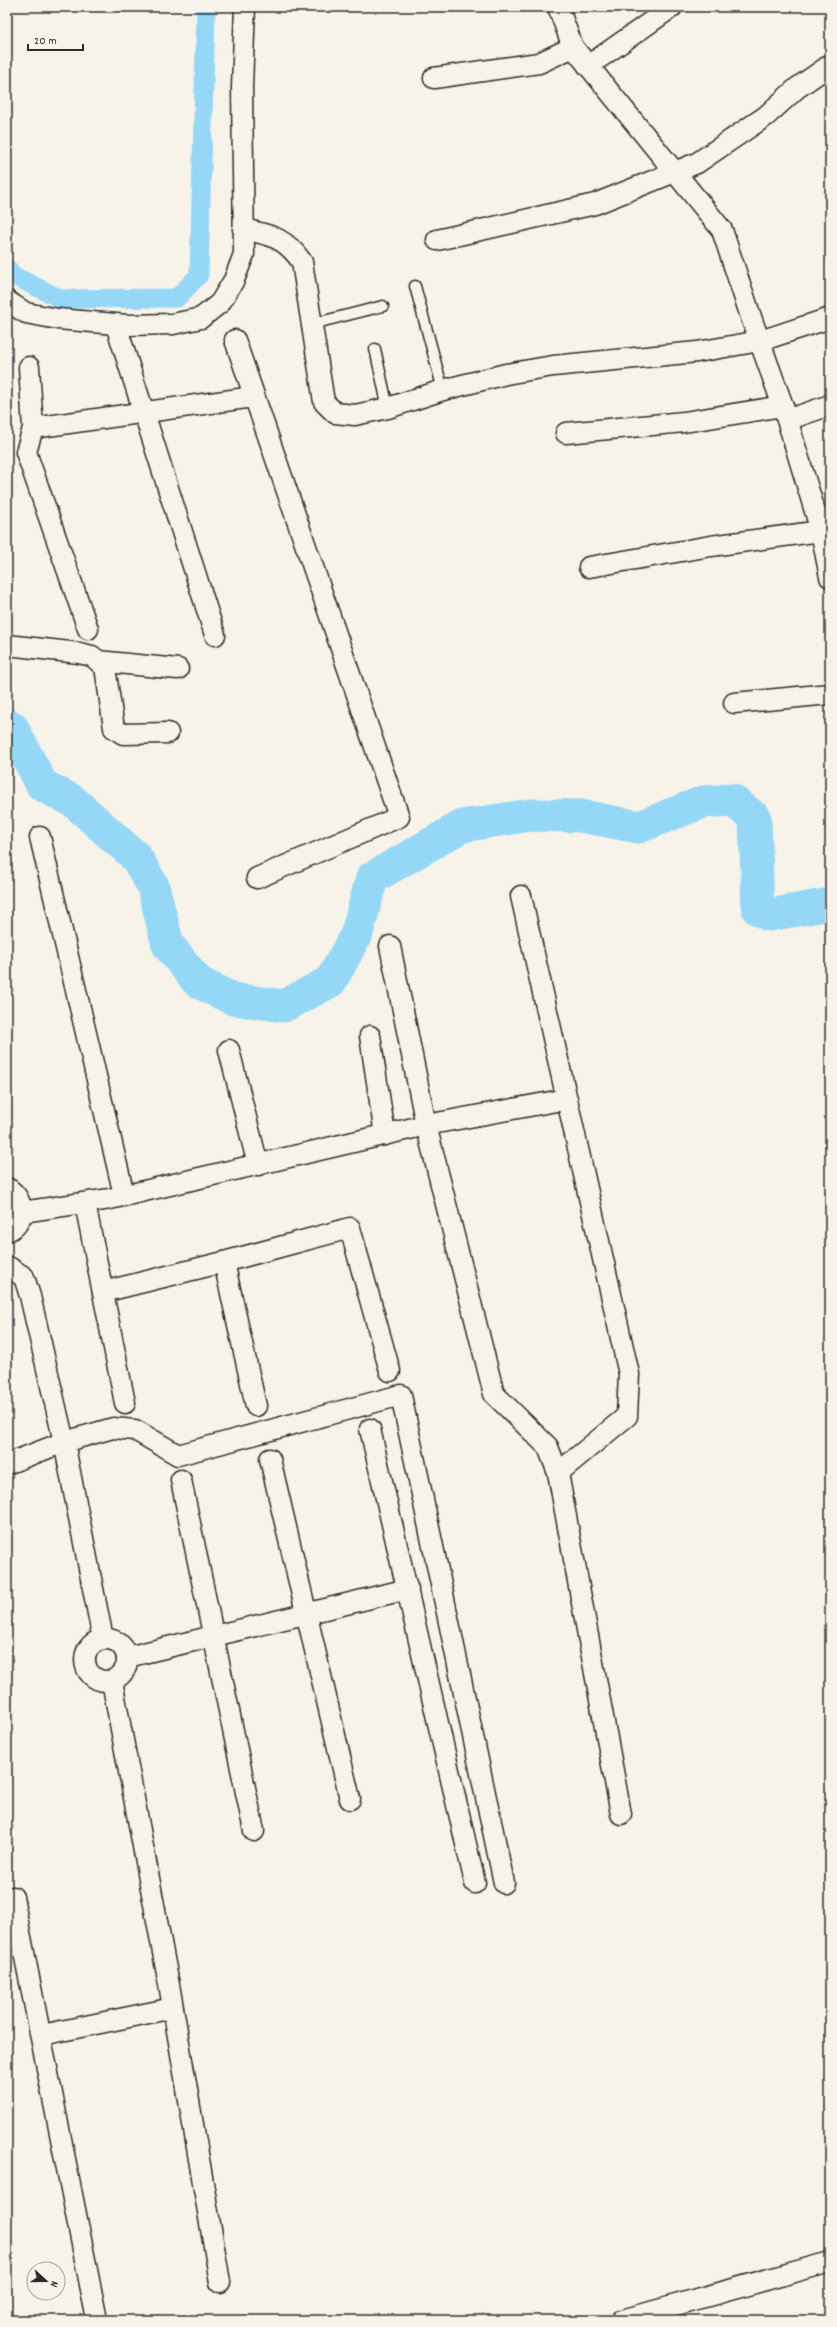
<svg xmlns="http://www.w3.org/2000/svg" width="837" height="2327" font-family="Dekko,sans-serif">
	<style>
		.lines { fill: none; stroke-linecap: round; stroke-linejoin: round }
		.canal { stroke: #95d7f7; stroke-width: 19 }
		.river { stroke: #95d7f7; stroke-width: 33 }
		.service-casing { stroke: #2b2b2b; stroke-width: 13 }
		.minor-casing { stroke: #2b2b2b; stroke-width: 23 }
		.service { stroke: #f7f3e8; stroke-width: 10 }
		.minor { stroke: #f7f3e8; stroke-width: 20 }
	</style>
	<rect width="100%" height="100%" fill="#f7f3e8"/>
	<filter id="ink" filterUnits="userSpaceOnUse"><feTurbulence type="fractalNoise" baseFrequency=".025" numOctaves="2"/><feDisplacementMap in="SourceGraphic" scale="8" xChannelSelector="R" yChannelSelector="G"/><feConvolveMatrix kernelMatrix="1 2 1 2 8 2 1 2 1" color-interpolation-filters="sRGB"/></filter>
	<g filter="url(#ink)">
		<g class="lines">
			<!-- canal -->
			<polyline class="canal" points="7,268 14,276 61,299 177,298 199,275 206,7"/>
			<!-- river -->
			<polyline class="river" points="7,725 12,727 42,785 73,801 136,857 153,886 168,945 198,982 233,999 284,1006 331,981 357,933 372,878 462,826 531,815 581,816 639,827 703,802 732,800 755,818 758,909 769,915 830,904"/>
			<!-- service casing -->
			<g class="service-casing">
				<g id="service">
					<polyline points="415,286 443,390"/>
					<polyline points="312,324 383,306"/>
					<polyline points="375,349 388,408"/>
				</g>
			</g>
			<!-- minor casing -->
			<g class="minor-casing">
				<g id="minor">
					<polyline points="558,7 573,47 722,230 752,320 783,406 821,531 830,577"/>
					<polyline points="588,66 672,7"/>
					<polyline points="434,78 539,63 573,47"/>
					<path d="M243,229C270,235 285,237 302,262L324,402L335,413L355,415L388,408L443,390L506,374L553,366L697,352L760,341L830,318"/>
					<polyline points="437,240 595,204 697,163 766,116 797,88 830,65"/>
					<polyline points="7,301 26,313 58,319 127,325 173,324 201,318 220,303 234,280 244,254 242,87 245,7"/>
					<polyline points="116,325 215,635"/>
					<polyline points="235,340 399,817 257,878"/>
					<polyline points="29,367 33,428 26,452 88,629"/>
					<polyline points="787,420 830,405"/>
					<polyline points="33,428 253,397"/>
					<polyline points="566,433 684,422 783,406"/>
					<polyline points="589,567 711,546 821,531"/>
					<polyline points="7,645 79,653 92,656 105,667 114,728 123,734 168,733"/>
					<polyline points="98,661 178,669"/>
					<polyline points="734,703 830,694"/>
					<polyline points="40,837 124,1195"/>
					<polyline points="521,896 629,1374 627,1416 558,1473"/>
					<polyline points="390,946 426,1125 494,1394 548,1447 558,1473 621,1814"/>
					<polyline points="370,1036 385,1135"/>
					<polyline points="229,1050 258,1165"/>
					<path d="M7,1188C24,1197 28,1223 7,1231"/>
					<polyline points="85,1203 125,1403"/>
					<polyline points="22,1212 110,1199 426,1125 567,1099"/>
					<polyline points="224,1262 256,1406"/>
					<polyline points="7,1266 24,1277 30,1296 64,1442 103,1639"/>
					<polyline points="103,1292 224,1262 350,1228 390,1371"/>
					<polyline points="370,1429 475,1883"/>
					<polyline points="270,1459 350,1799"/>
					<polyline points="7,1464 64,1442 113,1428 135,1430 178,1455 401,1395 504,1883"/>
					<polyline points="181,1480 254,1831"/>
					<circle cx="106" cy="1660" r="21"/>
					<polyline points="127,1657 408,1589"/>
					<polyline points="112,1681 170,1990 220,2282"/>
					<polyline points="13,1897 97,2320"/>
					<polyline points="42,2035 173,2008"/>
					<polyline points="622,2320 830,2262"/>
				</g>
			</g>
			<!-- service -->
			<use href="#service" class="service"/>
			<!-- minor -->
			<use href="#minor" class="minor"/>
		</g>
	</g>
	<!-- margin -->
	<rect width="837" height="2327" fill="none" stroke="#f7f3e8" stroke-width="24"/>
	<rect x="12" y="12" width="813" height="2303" fill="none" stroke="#2b2b2b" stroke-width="1.5" filter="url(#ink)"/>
	<!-- north arrow -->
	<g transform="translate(46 2281) rotate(111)"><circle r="19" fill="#f7f3e8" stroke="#a5a39c"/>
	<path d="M0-3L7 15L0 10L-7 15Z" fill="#2b2b2b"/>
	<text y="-6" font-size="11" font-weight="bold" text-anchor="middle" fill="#2b2b2b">N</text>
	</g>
	<!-- scale -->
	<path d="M28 44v6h55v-6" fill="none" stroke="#2b2b2b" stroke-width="2"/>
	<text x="34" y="44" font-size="12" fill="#2b2b2b" stroke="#f7f3e8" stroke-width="3" paint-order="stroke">20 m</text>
</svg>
